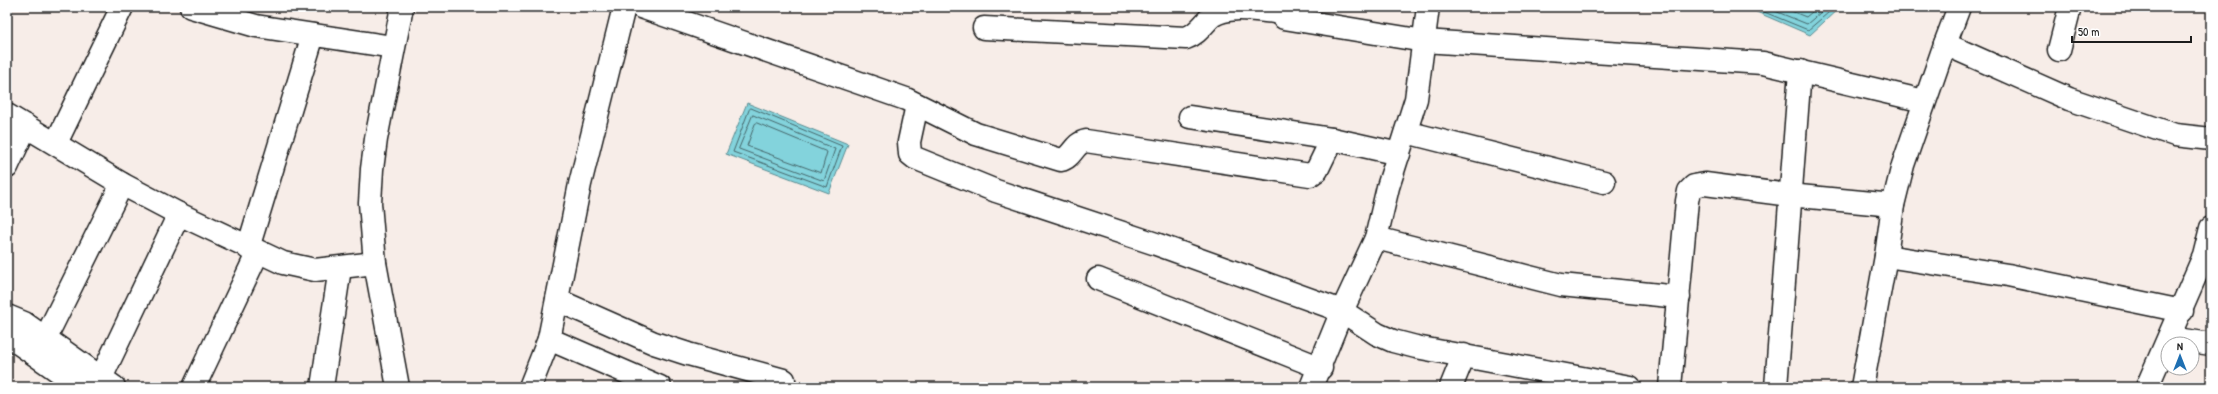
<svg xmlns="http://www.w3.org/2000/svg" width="2218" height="394" font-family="'Patrick Hand',sans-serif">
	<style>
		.water { fill: #83d3dc; stroke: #5a8a8f }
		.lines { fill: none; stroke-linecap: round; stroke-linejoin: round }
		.shore { stroke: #456569; stroke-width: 1 }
		.minor-casing { stroke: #1c1c1c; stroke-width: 25 }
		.major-casing { stroke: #1c1c1c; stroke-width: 25 }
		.minor { stroke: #fff; stroke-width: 22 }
		.major { stroke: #fff; stroke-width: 22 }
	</style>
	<rect width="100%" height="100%" fill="#f7ede8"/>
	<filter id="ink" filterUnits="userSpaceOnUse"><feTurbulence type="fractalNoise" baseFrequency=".025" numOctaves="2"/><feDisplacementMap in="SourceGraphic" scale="8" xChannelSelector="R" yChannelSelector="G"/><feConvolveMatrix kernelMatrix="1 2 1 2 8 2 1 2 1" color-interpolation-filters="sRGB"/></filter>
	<g filter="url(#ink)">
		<!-- water -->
		<g class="water">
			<polygon points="1745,7 1902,7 1896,10 1839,8 1810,35"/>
			<polygon points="747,103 848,144 829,193 726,154"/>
		</g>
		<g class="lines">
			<!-- shore -->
			<g class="shore">
				<polyline points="1752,7 1808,30 1835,7"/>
				<polyline points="1765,7 1807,24 1827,7"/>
				<polyline points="1781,7 1806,17 1818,7"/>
				<polygon points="751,108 842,146 827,187 733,152 749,110"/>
				<polygon points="753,115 835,149 824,181 739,149"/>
				<polygon points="757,123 827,152 821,173 747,146 755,124"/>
			</g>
			<!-- minor casing -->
			<g class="minor-casing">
				<g id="minor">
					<polyline points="191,7 256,26 393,47"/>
					<path d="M641,7L906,99L976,134L1061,160C1072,158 1074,143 1086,141L1310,175L1317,170L1332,139L1399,154"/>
					<polyline points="1277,7 1277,12 1284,18 1424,41 1763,63 1924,101"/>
					<polyline points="1959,7 1945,44 2069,99 2175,135 2211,139"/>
					<path d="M984,28L1186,38C1198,34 1203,24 1212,16C1229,4 1258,11 1277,12"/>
					<polyline points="2059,50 2070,7"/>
					<polyline points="917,105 909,142 910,154 915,158 996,191 1156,244 1342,311 1377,334 1393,341 1416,347 1630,387"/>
					<polyline points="7,115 122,184 179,214 283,263 315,270 375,263"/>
					<polyline points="1190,117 1332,139"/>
					<polyline points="1406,132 1604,182"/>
					<polyline points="56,143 122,7"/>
					<polyline points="7,167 26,126"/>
					<polyline points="1376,238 1561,285 1679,297"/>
					<polyline points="248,248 313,35"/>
					<polyline points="1886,256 2008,275 2182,311"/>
					<polyline points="1098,279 1321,368"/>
					<polyline points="557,300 654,343 688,354 784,380"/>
					<polyline points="2169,338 2211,344"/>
					<polyline points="549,339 660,387"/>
					<polyline points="37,355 122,184"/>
					<polyline points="101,378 179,214"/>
					<polyline points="194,387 258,252"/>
					<polyline points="322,387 340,268"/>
					<polyline points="398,387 375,263 370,203 372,169 376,139 402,7"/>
					<polyline points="530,387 549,339 580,184 624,7"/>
					<polyline points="1311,387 1342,311 1376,238 1388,187 1416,99 1428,7"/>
					<polyline points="1451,387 1464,355"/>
					<polyline points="1670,387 1687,201 1689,191 1694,186 1705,184 1789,195 1893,205"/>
					<polyline points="1776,387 1800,71"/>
					<polyline points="1862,387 1886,256 1893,205 1903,165 1945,44"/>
					<polyline points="2147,387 2204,256 2211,228"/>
				</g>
			</g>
			<!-- major casing -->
			<g class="major-casing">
				<g id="major">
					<polyline points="7,316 24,323 114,387"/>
					<polyline points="7,331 14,340 81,387"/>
				</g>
			</g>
			<!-- minor -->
			<use href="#minor" class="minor"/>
			<!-- major -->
			<use href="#major" class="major"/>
		</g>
	</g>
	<!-- margin -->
	<rect width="2218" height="394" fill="none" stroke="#fff" stroke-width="24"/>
	<rect x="12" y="12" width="2194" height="370" fill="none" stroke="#1c1c1c" stroke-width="1.5" filter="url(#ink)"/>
	<!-- north arrow -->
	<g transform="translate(2180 356)"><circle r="19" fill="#ffffff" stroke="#a4a4a4"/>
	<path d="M0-3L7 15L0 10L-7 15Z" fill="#1f6fb2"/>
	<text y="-6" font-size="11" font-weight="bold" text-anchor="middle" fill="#1c1c1c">N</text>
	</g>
	<!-- scale -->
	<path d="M2072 36v6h119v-6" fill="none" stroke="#1c1c1c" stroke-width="2"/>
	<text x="2078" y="36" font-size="12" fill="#1c1c1c" stroke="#ffffff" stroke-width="3" paint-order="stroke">50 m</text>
</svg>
